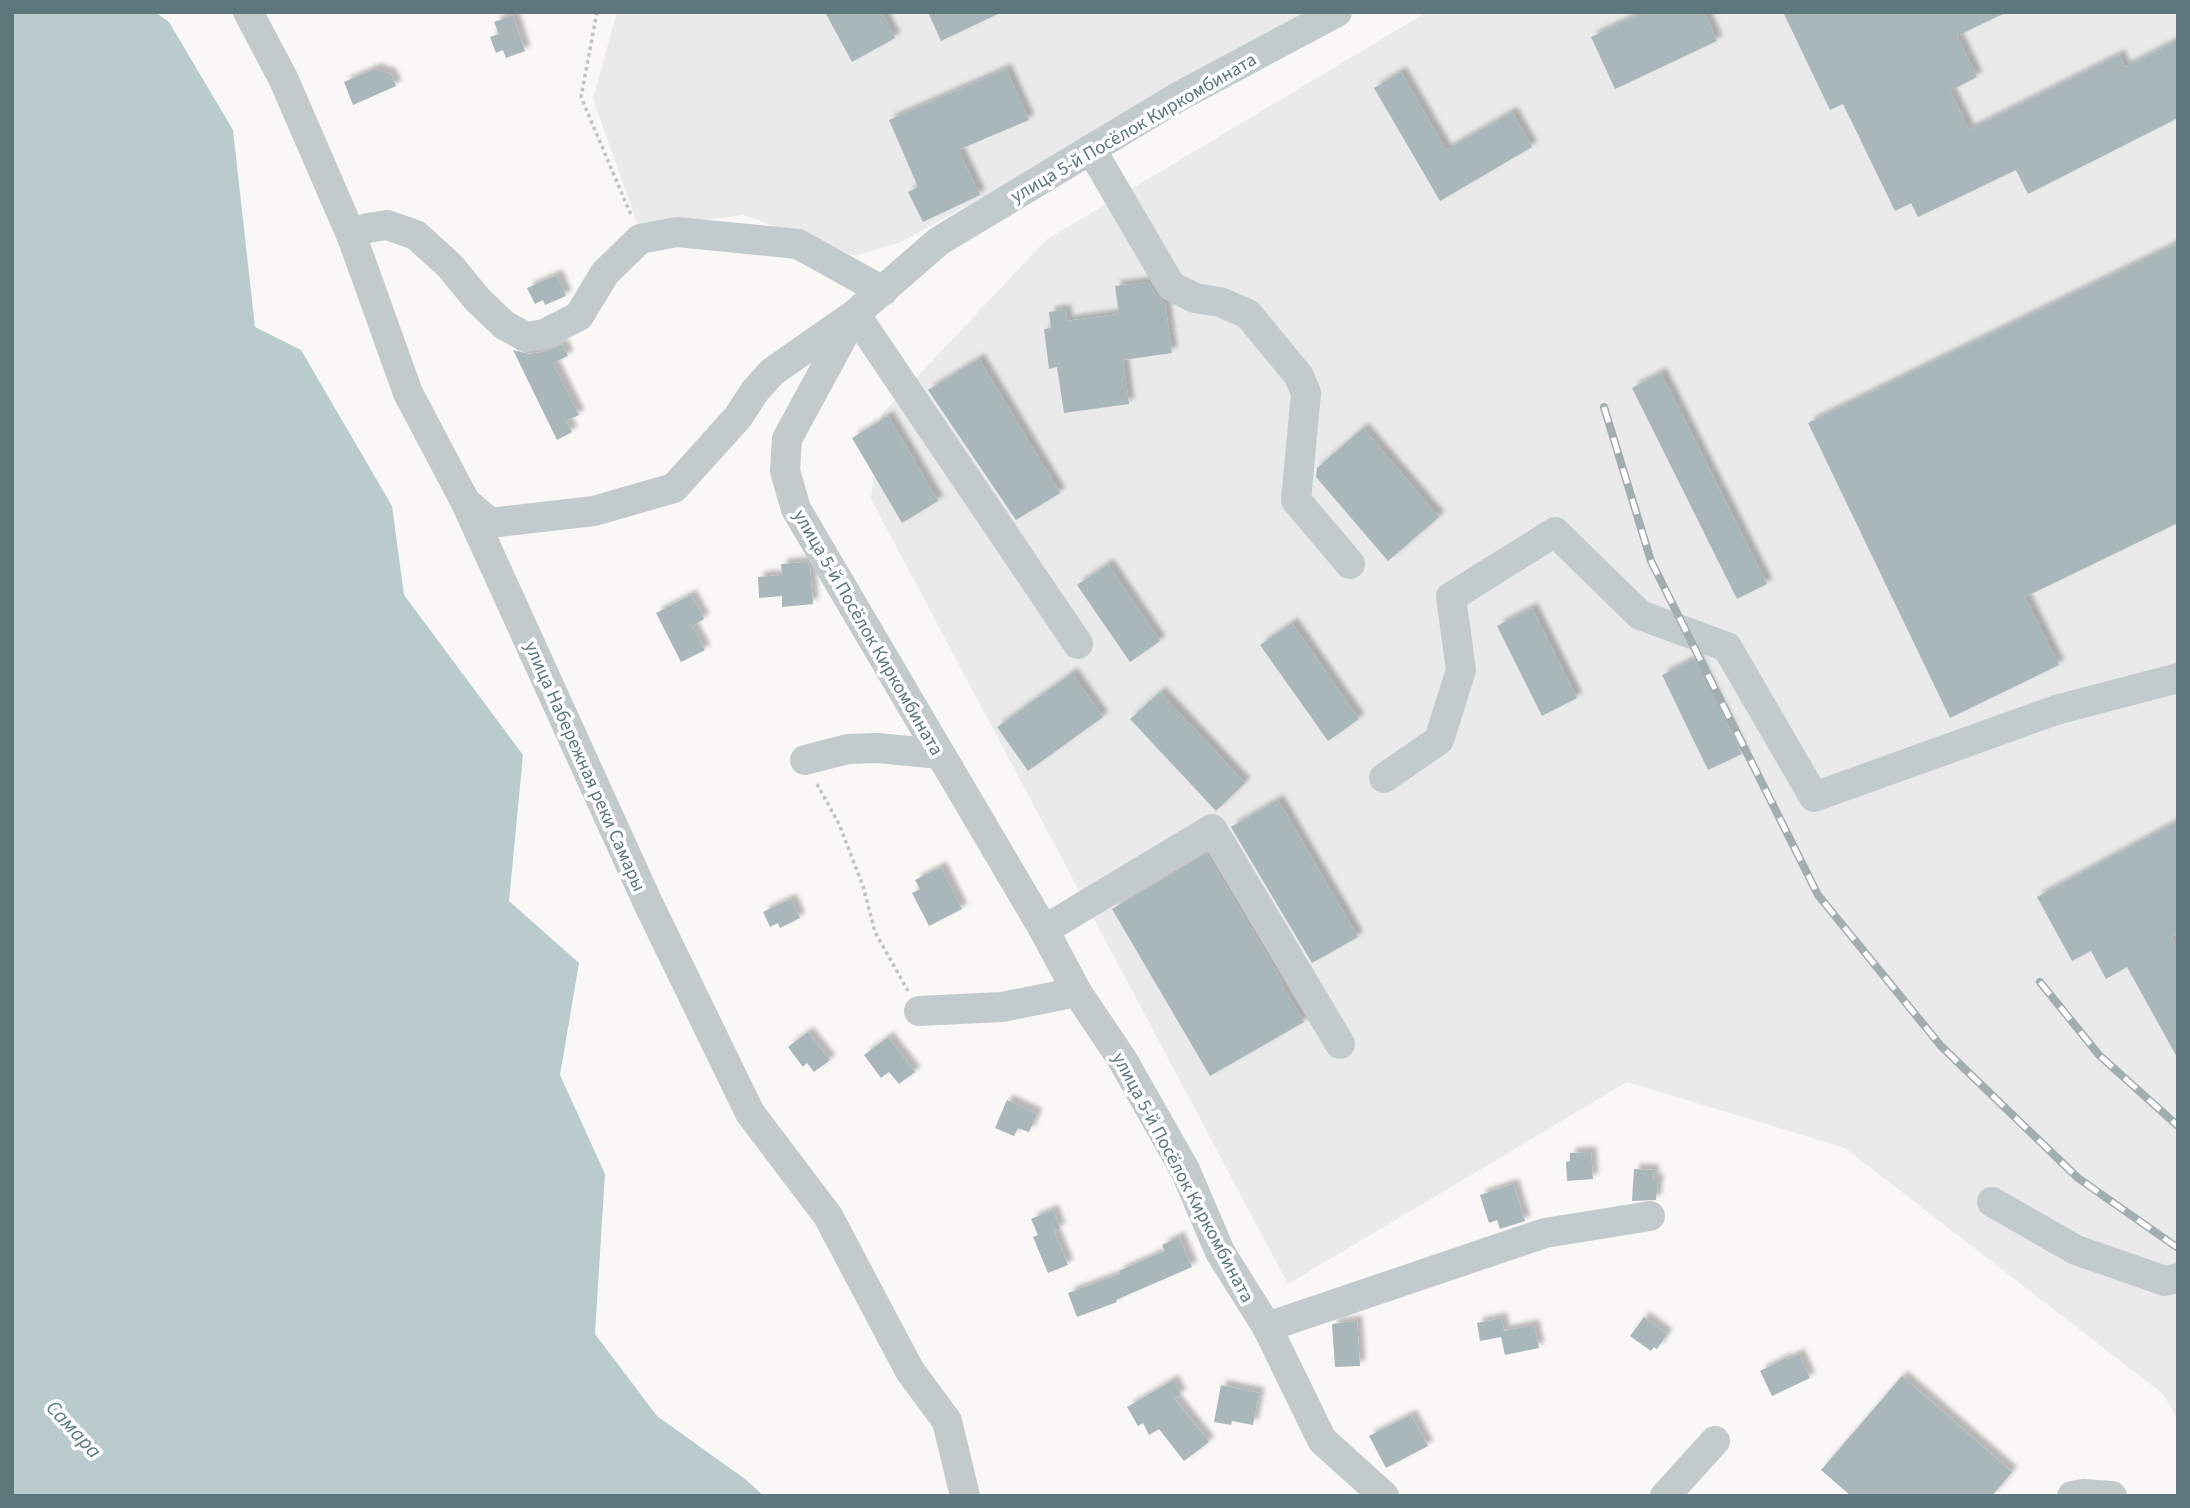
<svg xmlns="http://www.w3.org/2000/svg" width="2190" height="1508" font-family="'Source Sans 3',sans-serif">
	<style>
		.built { fill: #e9eae9 }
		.water { fill: #b9cbcc }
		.building { fill: #a9b7ba; filter: url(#shadow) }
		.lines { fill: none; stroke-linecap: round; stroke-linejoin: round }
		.path { stroke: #bfc3c4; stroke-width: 3.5; stroke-dasharray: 3.5 3.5; stroke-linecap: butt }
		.minor { stroke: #c3cacc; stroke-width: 30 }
		.rail-casing { stroke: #a2adb0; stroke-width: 8 }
		.rail { stroke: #fff; stroke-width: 5; stroke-dasharray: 16; stroke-linecap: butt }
		.labels { text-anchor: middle; stroke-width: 7; stroke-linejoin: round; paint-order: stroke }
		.street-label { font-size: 19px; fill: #5d777d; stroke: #fff }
		.water-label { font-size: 21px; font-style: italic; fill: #5b7c7e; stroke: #fff }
	</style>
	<defs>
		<filter id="shadow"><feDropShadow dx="5.5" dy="-5.5" stdDeviation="2" flood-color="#0004"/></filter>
	</defs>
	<rect width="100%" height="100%" fill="#f9f8f6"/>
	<!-- built -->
	<g class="built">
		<polygon points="617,12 1324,12 901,242 855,256 744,215 639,228 593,99"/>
		<polygon points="1427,12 2178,12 2178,1419 2163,1394 1845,1148 1627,1082 1288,1284 871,499 881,415 1046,240"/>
	</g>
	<!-- water -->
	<polygon class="water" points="12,12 155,12 169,22 233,130 255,327 301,350 392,506 404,595 523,755 509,901 579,963 560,1075 605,1174 595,1334 657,1416 745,1479 764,1496 12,1496"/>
	<!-- building -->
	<g class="building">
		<polygon points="825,12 881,12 895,38 852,62"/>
		<polygon points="928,12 1002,12 941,41"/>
		<polygon points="1644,12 1704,12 1717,41 1615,89 1591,37"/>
		<polygon points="1783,12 2007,12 1957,36 1977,77 1950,91 1969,130 2119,55 2125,67 2178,40 2178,118 2028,194 2016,170 1918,217 1911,203 1895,211 1843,104 1830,110"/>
		<polygon points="513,15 525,51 506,58 503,50 496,53 490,37 499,34 494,22"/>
		<polygon points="375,69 391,74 396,86 353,105 344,82"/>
		<polygon points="1006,69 1029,120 958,150 980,195 923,222 908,192 918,187 889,120"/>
		<polygon points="1401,72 1446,150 1512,112 1532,147 1440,201 1374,88"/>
		<polygon points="2178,243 2178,523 2025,597 2059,665 1950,718 1808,423"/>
		<polygon points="557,275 566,296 545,305 543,300 535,304 527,288"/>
		<polygon points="1148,282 1156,295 1165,303 1172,353 1123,360 1129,404 1064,413 1057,367 1049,369 1044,329 1051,328 1049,312 1066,310 1067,321 1119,314 1115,286"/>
		<polygon points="562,344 568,356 553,363 579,415 566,421 572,432 557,440 513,350 529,354 547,351"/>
		<polygon points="979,359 1060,493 1016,520 928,390"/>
		<polygon points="1661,373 1767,584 1737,599 1632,388"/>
		<polygon points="888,416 938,501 902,523 852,438"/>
		<polygon points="1363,428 1439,517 1388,561 1316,477 1317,468"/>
		<polygon points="807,562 810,567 813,604 782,607 782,596 759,598 758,577 782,575 781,564"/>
		<polygon points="1108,564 1160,641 1130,662 1077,585"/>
		<polygon points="691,595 704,619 692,626 705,650 681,662 656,613"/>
		<polygon points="1532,608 1577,698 1542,716 1497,626"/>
		<polygon points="1292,623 1359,719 1328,741 1260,645"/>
		<polygon points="1696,658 1742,754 1708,770 1662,675"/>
		<polygon points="1072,673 1103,717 1028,771 997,727"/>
		<polygon points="1160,692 1245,783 1216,811 1130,719"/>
		<polygon points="1278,800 1358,937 1312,963 1231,827"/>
		<polygon points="2178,821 2178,933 2171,937 2178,949 2178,1059 2127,967 2106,979 2091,951 2072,961 2037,897"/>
		<polygon points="1206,853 1282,981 1280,982 1304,1022 1210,1076 1112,909"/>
		<polygon points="941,867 962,909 929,926 912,893 920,889 915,880"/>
		<polygon points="791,899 800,918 780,928 778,923 770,927 763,912"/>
		<polygon points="808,1032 830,1060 814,1072 807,1063 803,1067 788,1047"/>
		<polygon points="888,1037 915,1072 899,1084 889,1072 881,1078 864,1055"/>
		<polygon points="1007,1100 1037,1114 1029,1132 1018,1128 1014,1136 995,1128"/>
		<polygon points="1591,1152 1593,1179 1567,1181 1566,1162 1570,1161 1570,1153"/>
		<polygon points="1634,1169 1654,1170 1653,1179 1658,1179 1656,1200 1632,1201"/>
		<polygon points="1513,1184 1525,1221 1500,1229 1497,1220 1489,1223 1480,1195"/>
		<polygon points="1053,1210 1060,1229 1054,1231 1068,1265 1048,1273 1033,1237 1038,1235 1031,1219"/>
		<polygon points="1179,1237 1192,1267 1116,1300 1117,1302 1077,1317 1068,1293 1120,1274 1119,1271 1165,1251 1162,1245"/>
		<polygon points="1644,1317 1667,1334 1657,1349 1654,1347 1651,1351 1630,1336"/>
		<polygon points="1502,1318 1504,1331 1534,1325 1539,1348 1505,1355 1501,1337 1480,1341 1477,1323"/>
		<polygon points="1357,1321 1360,1366 1335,1367 1332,1324"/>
		<polygon points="1799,1354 1810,1378 1772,1396 1760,1371 1786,1358 1787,1360"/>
		<polygon points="1902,1376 2012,1472 1992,1496 1851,1496 1821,1470"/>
		<polygon points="1173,1380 1181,1395 1174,1398 1209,1442 1184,1461 1159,1429 1149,1435 1143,1423 1138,1426 1127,1407"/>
		<polygon points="1221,1385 1259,1393 1253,1425 1232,1421 1231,1425 1214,1422"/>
		<polygon points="1411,1415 1428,1446 1386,1468 1369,1436"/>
	</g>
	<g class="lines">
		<!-- path -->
		<g class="path">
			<polyline points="597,12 581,97 631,215"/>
			<polyline points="817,784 839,824 863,886 875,932 908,991"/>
		</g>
		<!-- minor -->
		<g class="minor">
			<polyline points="248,12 283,78 352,237 408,393 466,503 648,903 750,1113 828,1216 910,1371 947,1421 965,1496"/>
			<polyline points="1337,12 1178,97 939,241 855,314 787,439 785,471 796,509 1044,930 1077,992 1122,1059 1185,1170 1220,1252 1267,1327 1322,1440 1384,1496"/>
			<polyline points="1091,149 1171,286 1195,298 1220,302 1248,314 1299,376 1306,393 1296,500 1350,564"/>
			<polyline points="352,237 367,228 387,225 416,235 450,266 477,299 504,325 526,337 544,334 579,316 605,273 640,239 677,232 798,244 883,291"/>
			<polyline points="467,503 490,523 594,511 674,488 738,417 755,391 772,372 855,314 1078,644"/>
			<polyline points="805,760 848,749 877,748 940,754"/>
			<polyline points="1384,778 1439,740 1461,670 1451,597 1555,532 1640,615 1727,647 1814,797 2056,710 2178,678"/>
			<polyline points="1044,930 1212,829 1340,1044"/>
			<polyline points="919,1011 1002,1007 1077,992"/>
			<polyline points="1992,1202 2076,1250 2165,1281 2178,1278"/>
			<polyline points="1267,1327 1545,1233 1650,1216"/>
			<polyline points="1665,1496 1715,1441"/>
			<polyline points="2072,1496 2083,1494 2112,1496"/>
		</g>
		<!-- rail casing -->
		<g class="rail-casing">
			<g id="rail">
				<polyline points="1604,407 1651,561 1818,895 1941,1046 2078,1178 2178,1248"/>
				<polyline points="2040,982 2099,1055 2178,1126"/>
			</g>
		</g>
		<!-- rail -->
		<use href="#rail" class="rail"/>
	</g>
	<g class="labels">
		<!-- street labels -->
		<g class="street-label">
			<text transform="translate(1133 127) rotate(-30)" y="7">улица 5-й Посёлок Киркомбината</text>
			<text transform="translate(869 632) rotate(60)" y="7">улица 5-й Посёлок Киркомбината</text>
			<text transform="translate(586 766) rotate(66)" y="7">улица Набережная реки Самары</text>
			<text transform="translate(1184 1177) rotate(62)" y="7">улица 5-й Посёлок Киркомбината</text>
		</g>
		<!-- water labels -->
		<g class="water-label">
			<text transform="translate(74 1429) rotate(47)" y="7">Самара</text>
		</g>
	</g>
	<!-- border -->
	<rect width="2190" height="1508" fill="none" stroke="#5d777d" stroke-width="28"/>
</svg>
